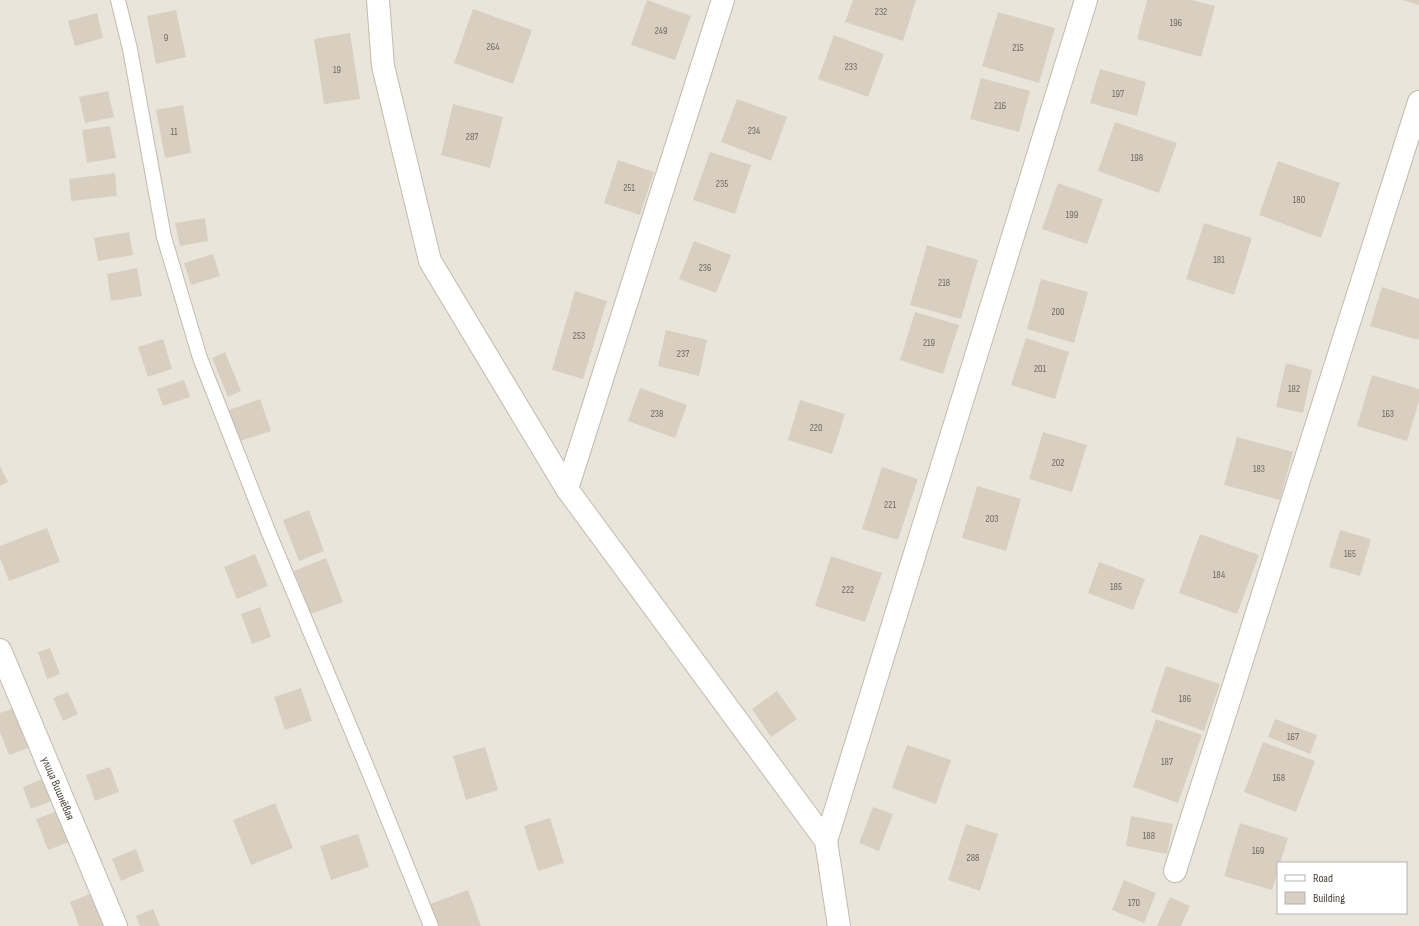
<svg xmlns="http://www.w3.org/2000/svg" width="1419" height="926" font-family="'Sofia Sans Condensed',sans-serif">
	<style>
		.residential { fill: #eae5da; fill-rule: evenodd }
		.building { fill: #d8cfc1 }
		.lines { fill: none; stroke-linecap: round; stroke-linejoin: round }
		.lane-casing { stroke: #c2bbae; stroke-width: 16 }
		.street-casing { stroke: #c2bbae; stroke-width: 24 }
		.lane { stroke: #fff; stroke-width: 14 }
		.street { stroke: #fff; stroke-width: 22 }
		.labels { text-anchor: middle; stroke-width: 3.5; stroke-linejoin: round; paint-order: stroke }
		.number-label { font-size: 10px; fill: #6e675b }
		.street-label { font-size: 12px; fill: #4b4439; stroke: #fff }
	</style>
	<rect width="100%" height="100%" fill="#f6f3ec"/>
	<!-- residential -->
	<path class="residential" d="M0,0H1419V926H0ZM1278,863H1406V913H1278Z"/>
	<!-- building -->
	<g class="building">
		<polygon points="647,0 691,16 675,60 631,45"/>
		<polygon points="853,0 916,0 903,41 845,22"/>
		<polygon points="1147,0 1192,0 1215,6 1201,57 1137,39"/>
		<polygon points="1403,0 1419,0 1419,5"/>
		<polygon points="473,9 532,30 513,84 454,63"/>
		<polygon points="176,10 186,57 156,64 147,16"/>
		<polygon points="998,12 1055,28 1039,83 982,66"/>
		<polygon points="97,13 103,38 75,46 68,21"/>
		<polygon points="350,33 360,99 324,104 314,39"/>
		<polygon points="834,35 884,54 868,97 818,79"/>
		<polygon points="1100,69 1146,82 1137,116 1090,103"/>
		<polygon points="981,78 1030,91 1019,132 970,119"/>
		<polygon points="108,91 114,117 85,123 79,97"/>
		<polygon points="737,99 787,117 771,161 721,142"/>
		<polygon points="453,104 503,117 490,168 441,155"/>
		<polygon points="183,105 191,153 165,158 156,110"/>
		<polygon points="1115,122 1177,143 1159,193 1098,171"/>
		<polygon points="110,126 116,158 87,163 82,130"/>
		<polygon points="710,152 751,165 735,214 693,200"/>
		<polygon points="618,160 654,172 640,215 604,203"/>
		<polygon points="1278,161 1340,183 1321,238 1259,215"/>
		<polygon points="115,173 117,196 71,201 69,179"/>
		<polygon points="1058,183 1103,199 1087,244 1042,229"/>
		<polygon points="205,218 208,241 180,246 175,223"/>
		<polygon points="1204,223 1252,238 1234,295 1186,279"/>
		<polygon points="129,232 133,255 98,261 94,238"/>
		<polygon points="694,241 731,255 716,293 679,279"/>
		<polygon points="927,245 978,260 961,319 910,305"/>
		<polygon points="213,254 220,276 191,285 184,263"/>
		<polygon points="137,268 142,296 111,301 107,274"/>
		<polygon points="1041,279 1088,292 1074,343 1027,329"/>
		<polygon points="1382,287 1419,299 1419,336 1418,340 1370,326"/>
		<polygon points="575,291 607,301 583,379 552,370"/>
		<polygon points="915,312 959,325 943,374 900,360"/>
		<polygon points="666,330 707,340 699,376 658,366"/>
		<polygon points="1026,338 1069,352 1055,399 1011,385"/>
		<polygon points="163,339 172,369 148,377 138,347"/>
		<polygon points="225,352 241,391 228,397 212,358"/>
		<polygon points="1286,363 1312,370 1303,413 1276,407"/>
		<polygon points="1372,375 1419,389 1419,401 1407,441 1357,426"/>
		<polygon points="184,380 190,397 163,406 157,389"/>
		<polygon points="640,388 687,405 675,438 628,421"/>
		<polygon points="260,399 271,431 237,442 226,411"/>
		<polygon points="800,400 845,414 832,454 788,440"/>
		<polygon points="1043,432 1087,445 1072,492 1029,479"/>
		<polygon points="1237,437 1293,452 1280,500 1224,485"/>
		<polygon points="0,466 8,482 0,486"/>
		<polygon points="882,467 918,479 898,540 862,529"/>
		<polygon points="977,486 1021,499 1006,551 962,538"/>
		<polygon points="309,510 324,551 299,561 283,520"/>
		<polygon points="47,528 60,562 9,581 0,558 0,546"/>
		<polygon points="1340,530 1371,539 1360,576 1329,567"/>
		<polygon points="1200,534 1259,555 1237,614 1179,593"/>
		<polygon points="255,554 268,586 237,599 224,567"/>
		<polygon points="831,556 882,573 865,622 815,606"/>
		<polygon points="326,558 343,602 311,614 294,571"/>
		<polygon points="1099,562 1145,579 1133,610 1088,593"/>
		<polygon points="260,607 271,637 252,644 241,614"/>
		<polygon points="50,648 60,674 47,679 38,652"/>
		<polygon points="1166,666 1220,684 1204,731 1151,712"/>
		<polygon points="301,688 312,721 285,730 274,697"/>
		<polygon points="777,691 797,719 771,737 752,709"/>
		<polygon points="68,692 78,714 63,721 53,698"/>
		<polygon points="19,706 34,746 9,755 0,732 0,713"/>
		<polygon points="1156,719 1202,735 1178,803 1133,787"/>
		<polygon points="1275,719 1317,735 1310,754 1268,737"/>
		<polygon points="1263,742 1315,761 1296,812 1244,792"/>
		<polygon points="907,745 951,760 936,804 892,788"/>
		<polygon points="485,747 498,790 466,800 453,756"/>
		<polygon points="110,767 119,792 95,801 86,775"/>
		<polygon points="45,778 54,800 31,809 23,787"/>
		<polygon points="275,803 293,848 251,865 233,820"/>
		<polygon points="873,807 893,814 879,851 859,843"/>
		<polygon points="61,810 72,841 48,850 36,819"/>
		<polygon points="1131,816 1173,824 1167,854 1126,846"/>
		<polygon points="550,818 564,863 538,871 524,826"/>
		<polygon points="1240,823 1288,838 1280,863 1278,863 1278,871 1272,890 1224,876"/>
		<polygon points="966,824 998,834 980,891 948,880"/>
		<polygon points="358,834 369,867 331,880 320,846"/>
		<polygon points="136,849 144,871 121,881 112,859"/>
		<polygon points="1124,880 1156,893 1144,923 1112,910"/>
		<polygon points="468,890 481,926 438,926 430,904"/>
		<polygon points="97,891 109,923 102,926 79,926 70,902"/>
		<polygon points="1170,897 1190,906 1181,926 1157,926"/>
		<polygon points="153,909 160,926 140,926 136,916"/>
	</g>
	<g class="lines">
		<!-- lane casing -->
		<g class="lane-casing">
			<polyline id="lane" points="118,0 130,49 164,237 200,358 268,531 371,777 431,926"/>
		</g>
		<!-- street casing -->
		<g class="street-casing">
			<g id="street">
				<polyline points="378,0 383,66 430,261 567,489 826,841 839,926"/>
				<polyline points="567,489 723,0"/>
				<path id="s1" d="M0,650L116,926"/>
				<polyline points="826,841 1086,0"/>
				<polyline points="1175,871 1419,102"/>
			</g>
		</g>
		<!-- lane -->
		<use href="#lane" class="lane"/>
		<!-- street -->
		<use href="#street" class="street"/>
	</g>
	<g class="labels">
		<!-- number labels -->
		<g class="number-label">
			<text x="881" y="15">232</text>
			<text x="1176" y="26">196</text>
			<text x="661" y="34">249</text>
			<text x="166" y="41">9</text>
			<text x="493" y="50">264</text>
			<text x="1018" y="51">215</text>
			<text x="851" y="70">233</text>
			<text x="337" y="73">19</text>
			<text x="1118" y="97">197</text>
			<text x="1000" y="109">216</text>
			<text x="754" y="134">234</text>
			<text x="174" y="135">11</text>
			<text x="472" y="140">287</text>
			<text x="1137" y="161">198</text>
			<text x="722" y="187">235</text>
			<text x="629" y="191">251</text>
			<text x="1299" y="203">180</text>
			<text x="1072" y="218">199</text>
			<text x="1219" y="263">181</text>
			<text x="705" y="271">236</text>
			<text x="944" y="286">218</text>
			<text x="1058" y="315">200</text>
			<text x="579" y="339">253</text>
			<text x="929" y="346">219</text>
			<text x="683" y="357">237</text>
			<text x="1040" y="372">201</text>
			<text x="1294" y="392">182</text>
			<text x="657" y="417">238</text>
			<text x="1388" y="417">163</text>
			<text x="816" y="431">220</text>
			<text x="1058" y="466">202</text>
			<text x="1259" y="472">183</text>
			<text x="890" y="508">221</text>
			<text x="992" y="522">203</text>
			<text x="1350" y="557">165</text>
			<text x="1219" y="578">184</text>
			<text x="1116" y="590">185</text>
			<text x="848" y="593">222</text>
			<text x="1185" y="702">186</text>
			<text x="1293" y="740">167</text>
			<text x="1167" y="765">187</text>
			<text x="1279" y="781">168</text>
			<text x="1149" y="839">188</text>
			<text x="1258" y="854">169</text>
			<text x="973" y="861">288</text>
			<text x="1134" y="906">170</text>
		</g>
		<!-- street labels -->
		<g class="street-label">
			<text dy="4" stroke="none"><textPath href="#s1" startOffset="150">улица Вишнёвая</textPath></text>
		</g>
	</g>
	<!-- legend -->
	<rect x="1277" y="862" width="130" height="52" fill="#ffffff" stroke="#b7b4b0"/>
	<rect x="1285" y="875" width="20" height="6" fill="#ffffff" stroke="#b7b4b0"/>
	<text x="1313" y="882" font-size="12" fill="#4b4439">Road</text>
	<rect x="1285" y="892" width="20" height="12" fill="#d8cfc1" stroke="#b7b4b0"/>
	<text x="1313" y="902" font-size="12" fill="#4b4439">Building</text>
</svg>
